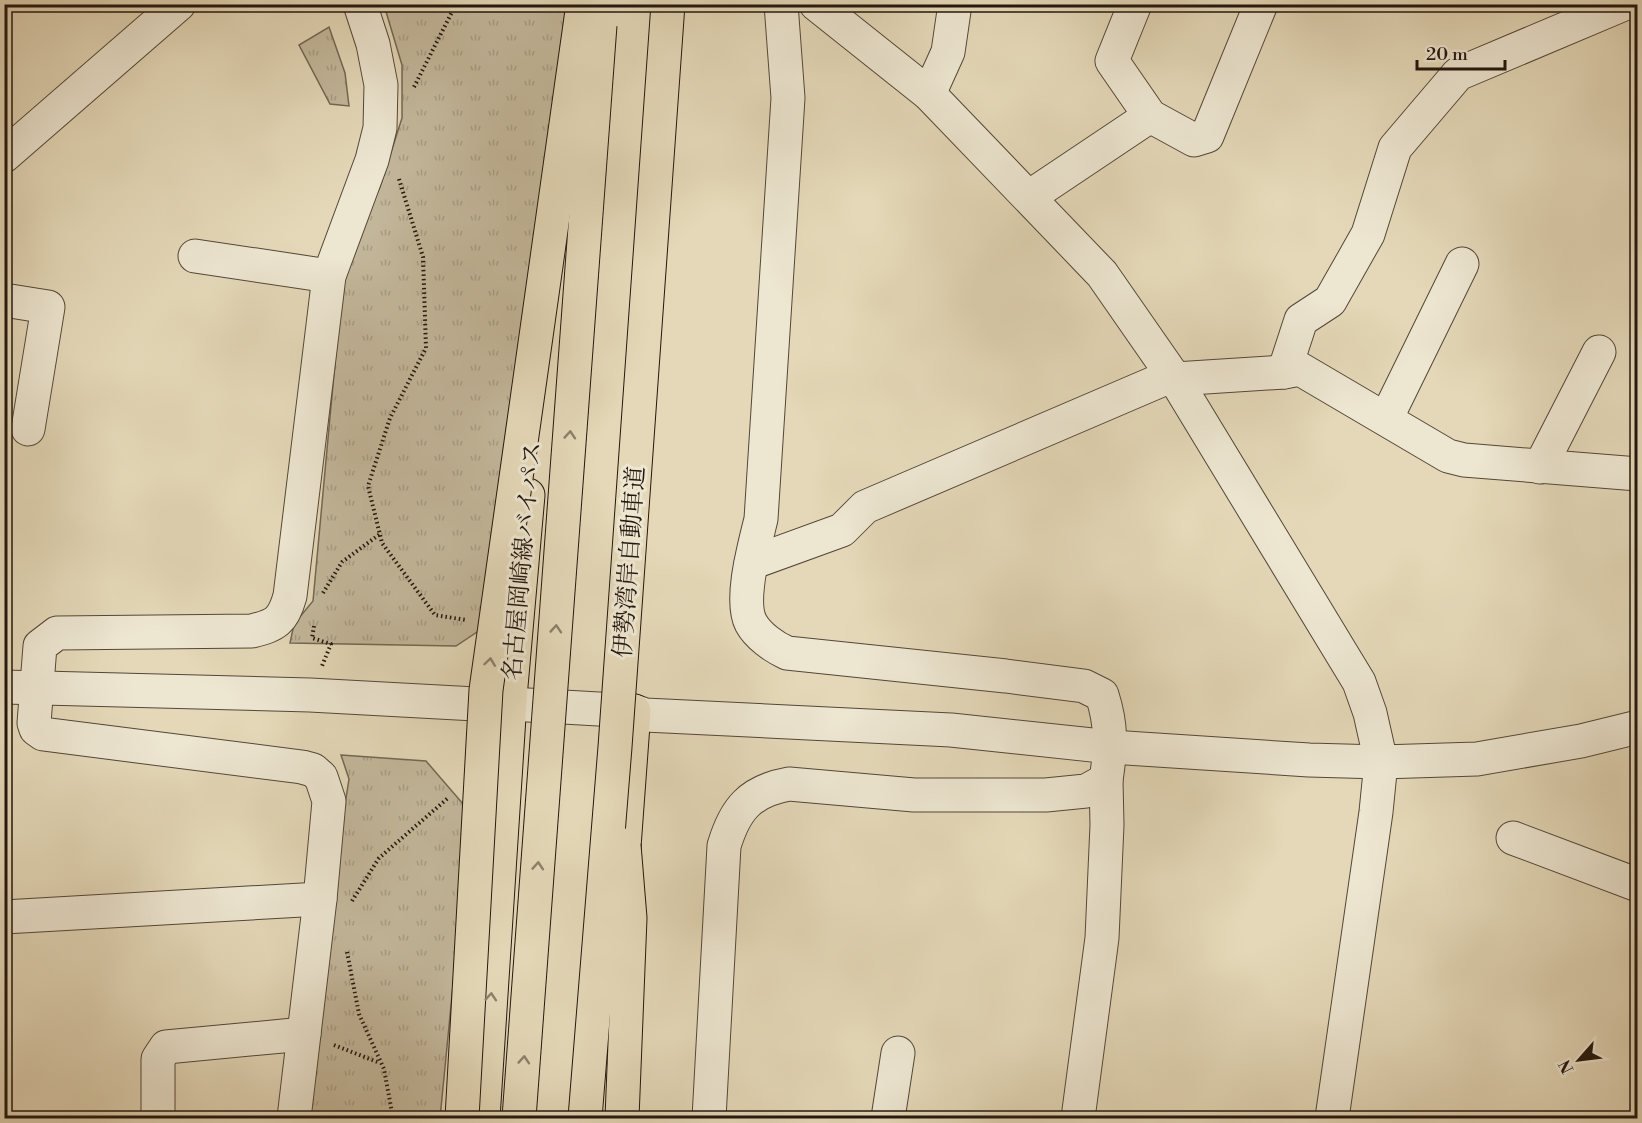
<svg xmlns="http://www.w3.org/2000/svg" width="1642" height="1123" font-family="'Libre Bodoni','Noto Serif JP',serif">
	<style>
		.park { fill: url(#park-tufts); stroke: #736754; stroke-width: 1.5 }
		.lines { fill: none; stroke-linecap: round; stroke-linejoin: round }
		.minor-casing { stroke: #534738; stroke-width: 35 }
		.major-casing { stroke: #23170e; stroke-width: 35 }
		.path { stroke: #23170e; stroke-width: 4; stroke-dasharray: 1.5 3; stroke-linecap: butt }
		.minor { stroke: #ede6d1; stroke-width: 33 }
		.major { stroke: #e4d8b8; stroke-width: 33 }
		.highway-bridge-casing { stroke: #23170e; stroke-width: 35; stroke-linecap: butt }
		.highway-bridge { stroke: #e4d8b8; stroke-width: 33 }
		.oneway { stroke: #8d816c }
		.labels { text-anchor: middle; stroke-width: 6; stroke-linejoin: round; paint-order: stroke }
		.street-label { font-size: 24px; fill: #23170e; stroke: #ede6d1 }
	</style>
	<defs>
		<pattern id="park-tufts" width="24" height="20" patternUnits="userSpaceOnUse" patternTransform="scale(1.5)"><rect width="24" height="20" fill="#c3b79b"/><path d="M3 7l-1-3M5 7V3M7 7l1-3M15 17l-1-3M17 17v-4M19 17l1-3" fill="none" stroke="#a79d84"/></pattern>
	</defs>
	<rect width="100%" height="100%" fill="#e4d8b8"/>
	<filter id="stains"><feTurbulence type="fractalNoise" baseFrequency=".00333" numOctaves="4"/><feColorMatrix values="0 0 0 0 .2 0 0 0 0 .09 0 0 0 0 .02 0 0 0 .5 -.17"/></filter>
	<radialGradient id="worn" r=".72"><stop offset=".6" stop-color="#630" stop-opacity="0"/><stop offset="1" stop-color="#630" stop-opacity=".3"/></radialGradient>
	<!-- park -->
	<g class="park">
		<polygon points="384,5 577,5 504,614 456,646 290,643 294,624 313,601 341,298 348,251 380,187 402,118 402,65"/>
		<polygon points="329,27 345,73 349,106 330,104 299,45"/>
		<polygon points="341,755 426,761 470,812 440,1118 295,1118 349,779"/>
	</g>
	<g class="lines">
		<!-- minor casing -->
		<g class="minor-casing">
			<g id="minor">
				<polyline points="816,4 929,94 1102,274 1175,379 1359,682 1370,713 1381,762 1376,812 1332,1118"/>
				<polyline points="1135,4 1112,61 1150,116 1194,140 1207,136 1261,4"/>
				<polyline points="929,94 948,52 955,4"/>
				<polyline points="4,156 179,4"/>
				<polyline points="1029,197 1150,116"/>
				<polyline points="195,256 329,276"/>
				<polyline points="4,300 48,307 28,429"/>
				<polyline points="1284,372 1301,320 1330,301 1368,234 1395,148 1458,74 1624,4"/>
				<polyline points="1175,379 1284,372 1300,369 1448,456 1464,460 1638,474"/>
				<polyline points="1386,419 1462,264"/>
				<polyline points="1540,467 1599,352"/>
				<polyline points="751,563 842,530 865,507 1173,375"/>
				<polyline points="4,687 310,695 494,705 510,704 634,711 645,715 951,730 1111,747 1309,760 1381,762 1477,759 1581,741 1638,727"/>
				<polyline points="1513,838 1638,885"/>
				<polyline points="4,917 320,899"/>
				<polyline points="158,1118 158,1059 166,1047 304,1034"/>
				<path d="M294,1118L320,899L329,801L321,777L313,770L302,767L43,734L36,729L34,723L40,646L57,633L252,631C276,625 283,621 290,596L329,276L372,160L380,128L381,85L373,44L360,4"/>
				<path d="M709,1118L724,846C735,809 750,791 789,784L914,795H1046L1086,791L1106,780C1111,748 1112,726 1102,695L1084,686L1006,676L787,653C774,647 758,636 751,623C739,600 755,544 761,519L788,98L781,4"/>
				<polyline points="888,1118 898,1053"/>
				<polyline points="1078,1118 1102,938 1107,825 1106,780"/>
			</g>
		</g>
		<!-- major casing -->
		<g class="major-casing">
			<g id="major">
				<polyline points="622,874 634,711"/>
				<polyline points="483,1118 511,686 528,495"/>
				<polyline points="602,1118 612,995"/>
			</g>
		</g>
		<!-- path -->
		<g class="path">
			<polyline points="414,87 456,4"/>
			<polyline points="399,179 423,257 426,348 390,418 368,486 382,543 435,615 466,620"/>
			<polyline points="323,593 342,562 380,534"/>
			<polyline points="314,626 312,638 331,644 322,666"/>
			<polyline points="352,901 379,858 448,798"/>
			<polyline points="347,952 359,1014 384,1069 393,1118"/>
			<polyline points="334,1045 380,1063"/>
		</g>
		<!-- minor -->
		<use href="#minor" class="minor"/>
		<!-- major -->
		<use href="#major" class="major"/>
		<!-- highway-bridge casing -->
		<g class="highway-bridge-casing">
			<g id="highway-bridge">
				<polyline points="462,1118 486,690 583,4"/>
				<polyline points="519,1118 600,25"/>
				<polyline points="585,1118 615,747 668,4"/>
				<polyline points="622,1118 630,918 624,845"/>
			</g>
		</g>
		<!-- highway-bridge -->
		<use href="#highway-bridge" class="highway-bridge"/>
	</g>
	<!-- one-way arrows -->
	<defs><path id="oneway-chevron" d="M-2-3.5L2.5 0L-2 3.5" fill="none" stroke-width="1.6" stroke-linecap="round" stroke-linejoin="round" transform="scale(1.5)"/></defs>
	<g class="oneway">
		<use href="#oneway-chevron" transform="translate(570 435) rotate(-86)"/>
		<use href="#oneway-chevron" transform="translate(556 629) rotate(-86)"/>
		<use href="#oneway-chevron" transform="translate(490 662) rotate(-82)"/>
		<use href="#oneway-chevron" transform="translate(538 866) rotate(-86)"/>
		<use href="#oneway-chevron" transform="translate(491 997) rotate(-86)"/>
		<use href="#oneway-chevron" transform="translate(524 1060) rotate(-86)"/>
	</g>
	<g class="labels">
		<!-- street labels -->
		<g class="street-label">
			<text transform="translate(522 561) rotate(-85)" y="8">名古屋岡崎線バイパス</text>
			<text transform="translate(629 562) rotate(-86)" y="8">伊勢湾岸自動車道</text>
		</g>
	</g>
	<!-- margin -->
	<rect width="1642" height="1123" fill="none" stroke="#e4d8b8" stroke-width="24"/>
	<rect x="6" y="6" width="1630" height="1111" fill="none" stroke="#23170e" stroke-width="3"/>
	<rect x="12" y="12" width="1618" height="1099" fill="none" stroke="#23170e" stroke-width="1.5"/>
	<!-- north arrow -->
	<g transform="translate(1579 1060) rotate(242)" stroke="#ede6d1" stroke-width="4.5" paint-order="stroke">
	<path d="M0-4.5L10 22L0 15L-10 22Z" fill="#23170e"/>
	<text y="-9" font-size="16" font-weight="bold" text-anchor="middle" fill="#23170e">N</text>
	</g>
	<!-- scale -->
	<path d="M1417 60v9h88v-9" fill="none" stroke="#23170e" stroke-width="3"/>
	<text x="1426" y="60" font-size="18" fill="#23170e" stroke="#ede6d1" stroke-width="4.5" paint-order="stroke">20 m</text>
	<rect width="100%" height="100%" filter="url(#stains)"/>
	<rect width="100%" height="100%" fill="url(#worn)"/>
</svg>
